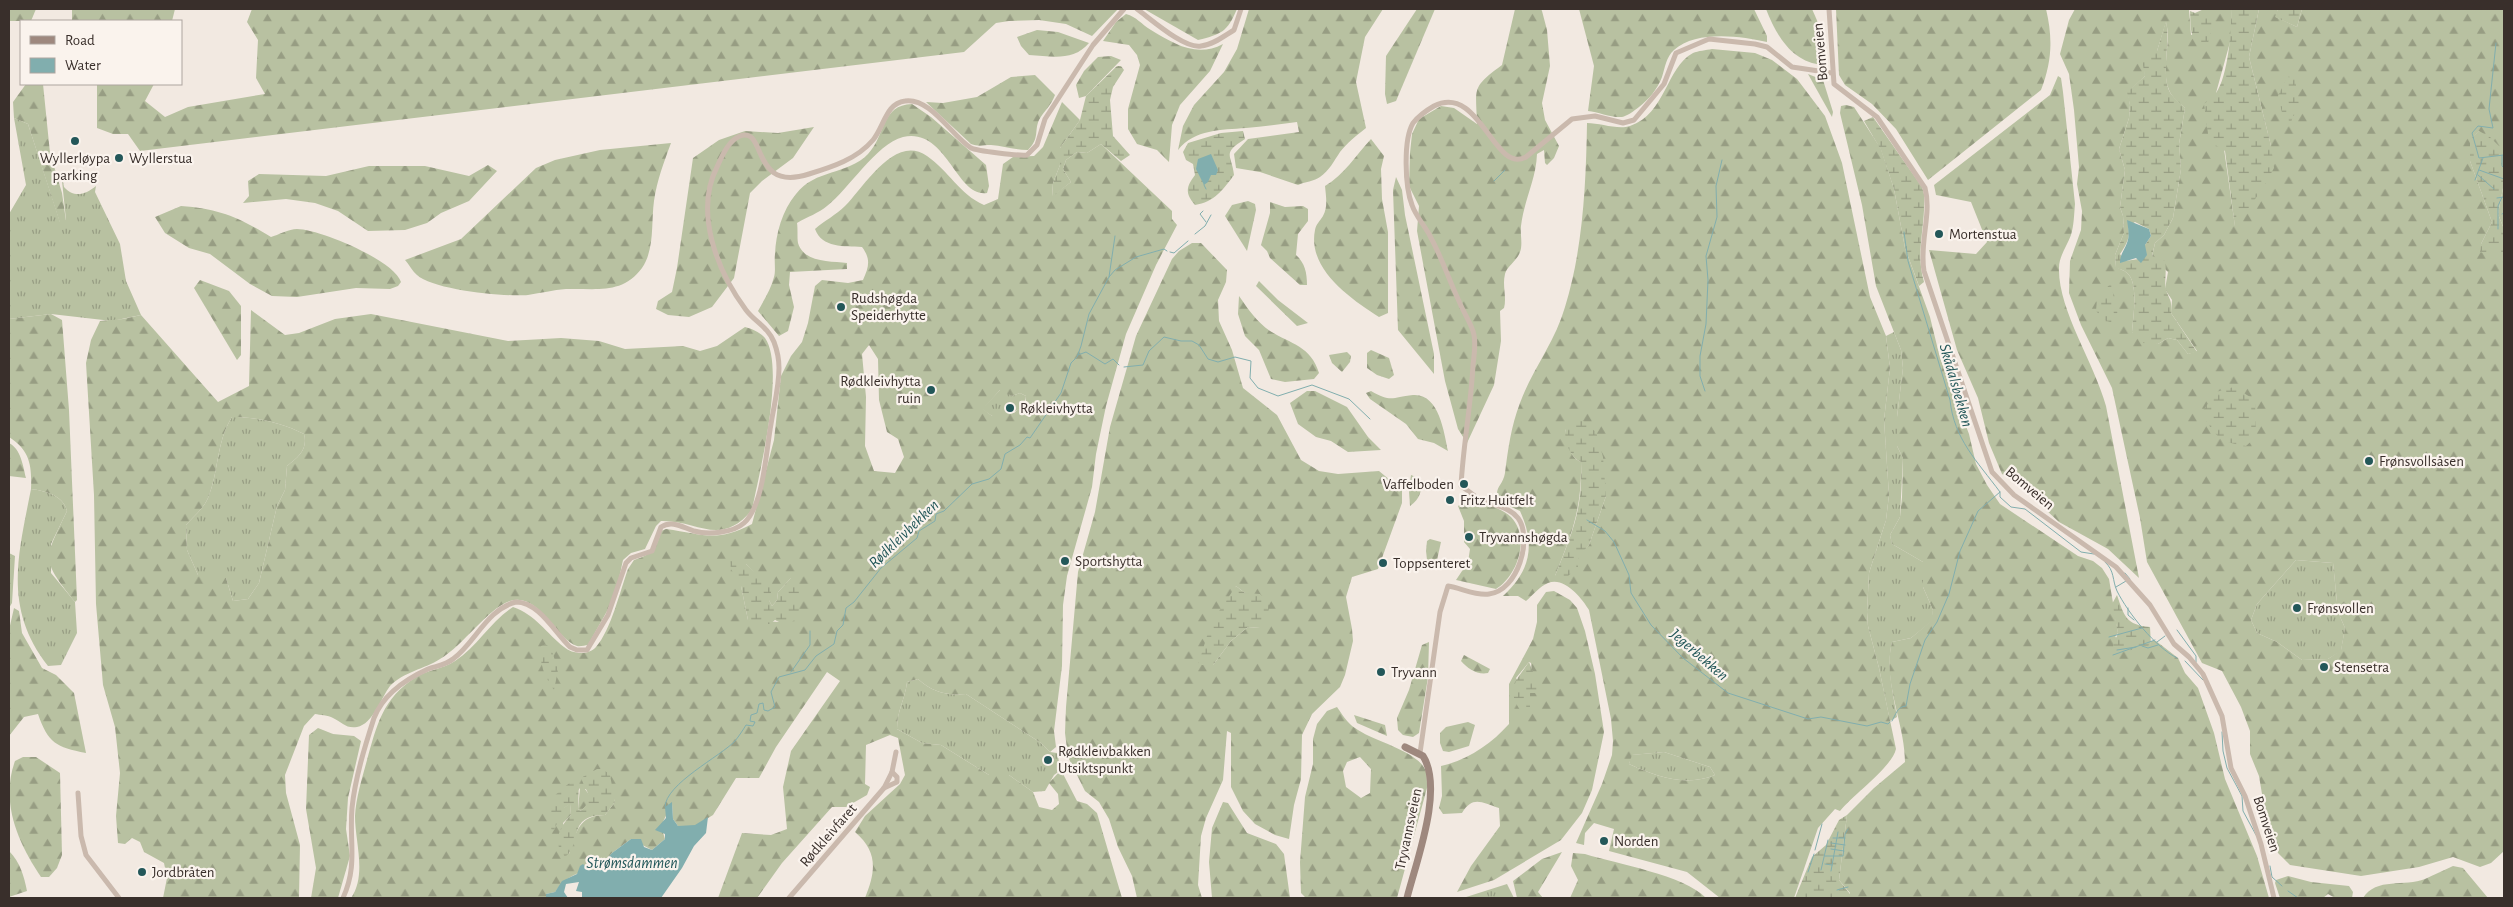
<svg xmlns="http://www.w3.org/2000/svg" width="2513" height="907" font-family="'Alegreya Sans',sans-serif">
	<style>
		.grass { fill: url(#grass-tufts) }
		.forest { fill: url(#forest-firs); fill-rule: evenodd }
		.wetland { fill: url(#wetland-marsh); fill-rule: evenodd }
		.water { fill: #81aeae }
		.lines { fill: none; stroke-linecap: round; stroke-linejoin: round }
		.stream { stroke: #81aeae; stroke-width: 1 }
		.street { stroke: #cab9ad; stroke-width: 5 }
		.secondary { stroke: #9e887e; stroke-width: 7 }
		.poi-dot { fill: #235759; stroke: #faf3ed; stroke-width: 2 }
		.labels { text-anchor: middle; stroke-width: 4.5; stroke-linejoin: round; paint-order: stroke }
		.street-label { font-size: 15px; fill: #392f2b; stroke: #faf3ed }
		.poi-label { font-size: 15px; fill: #392f2b; stroke: #faf3ed; text-anchor: start }
		.water-label { font-size: 16px; font-style: italic; fill: #235759; stroke: #faf3ed }
	</style>
	<defs>
		<pattern id="grass-tufts" width="24" height="20" patternUnits="userSpaceOnUse" patternTransform="scale(1.25)"><rect width="24" height="20" fill="#b8c1a1"/><path d="M3 7l-1-3M5 7V3M7 7l1-3M15 17l-1-3M17 17v-4M19 17l1-3" fill="none" stroke="#979d83"/></pattern>
		<pattern id="forest-firs" width="22" height="20" patternUnits="userSpaceOnUse" patternTransform="scale(1.25)"><rect width="22" height="20" fill="#b8c1a1"/><path d="M5 1l3.5 6h-7zM16 11l3.5 6h-7z" fill="#979d83"/></pattern>
		<pattern id="wetland-marsh" width="20" height="14" patternUnits="userSpaceOnUse" patternTransform="scale(1.25)"><rect width="20" height="14" fill="#b8c1a1"/><path d="M1 5h8M5 5V1M11 12h8M15 12V8" fill="none" stroke="#979d83"/></pattern>
	</defs>
	<rect width="100%" height="100%" fill="#f2e9e1"/>
	<!-- grass -->
	<g class="grass">
		<path d="M14,118L28,124L60,222L66,220L61,171L64,187C74,198 85,195 96,186L95,192L120,244L126,281L141,315L112,321L51,314L9,319V214L26,185Z"/>
		<path d="M1894,332L1901,350L1903,368L1897,417V446L1903,458L1900,517L1890,535L1892,544L1923,562V587L1933,610L1932,621L1911,638L1892,642C1886,666 1893,693 1897,717L1890,721L1879,668L1868,626L1867,612L1869,573L1886,520L1889,495L1884,420L1890,368L1886,336Z"/>
		<path d="M1000,390H1003L1012,396L1020,393L1026,396C1025,414 1006,413 992,416L982,409Z"/>
		<path d="M232,417C257,417 282,423 304,434C308,449 299,457 287,466L285,490L277,506L259,583L248,599L233,601L226,578L198,575L187,550L186,525C193,517 204,508 208,498C219,472 216,442 232,417Z"/>
		<path d="M31,489C45,491 63,495 67,511L51,544V573L75,602L77,633L61,665L48,666C3,608 18,556 31,489Z"/>
		<polygon points="2296,560 2333,563 2338,612 2345,628 2341,651 2328,659 2302,660 2277,642 2257,633 2251,620 2257,604"/>
		<path d="M918,679C932,692 947,696 966,694L1041,743L1050,752L1057,753L1061,770L1054,775L1045,791L1033,792L1009,775H989L941,745L922,743L897,729C897,710 905,700 907,682Z"/>
		<path d="M1664,752L1710,767L1715,775C1686,787 1657,777 1629,764L1631,755Z"/>
		<polygon points="1507,884 1514,898 1463,898"/>
	</g>
	<!-- forest -->
	<g class="forest">
		<polygon points="9,9 36,9 31,21 9,21"/>
		<polygon points="72,9 175,9 172,21 72,21"/>
		<polygon points="252,9 1118,9 1092,36 1066,24 1039,20 1009,21 996,23 964,52 140,151 128,134 113,134 97,128 97,84 154,84 145,101 165,117 188,107 265,94 256,78 258,40 247,22"/>
		<path d="M1144,9H1237C1227,32 1222,34 1198,40Z"/>
		<path d="M1249,9H1383L1365,37L1356,82L1366,128C1357,135 1347,143 1340,152C1334,161 1329,171 1320,177C1315,181 1304,182 1298,185L1260,172L1236,168L1234,154L1248,139L1299,132L1297,122C1280,124 1263,127 1246,128C1221,130 1195,129 1178,150L1183,126L1194,105L1224,72L1237,49Z"/>
		<polygon points="1417,9 1435,9 1396,101 1387,104 1385,94 1386,56"/>
		<path d="M1515,9H1541L1542,11L1547,30L1550,66L1542,103L1545,120L1559,146L1554,158L1547,165L1545,163L1544,150L1537,154C1536,180 1524,200 1521,226C1520,234 1523,244 1520,252C1517,261 1507,266 1505,274C1502,286 1507,297 1504,308L1500,311L1501,341L1494,385L1467,443L1458,429L1445,381L1417,231L1419,206L1409,186L1410,153L1412,134L1419,119L1441,106L1454,108L1477,124C1476,87 1471,88 1502,65Z"/>
		<path d="M1579,9H1754L1767,36V42C1741,36 1696,30 1674,50C1666,57 1665,68 1662,77C1657,90 1649,99 1639,107C1634,111 1627,116 1622,117C1612,118 1598,112 1588,111L1594,66Z"/>
		<path d="M1766,9H1812C1820,27 1828,45 1823,65C1792,63 1776,35 1766,9Z"/>
		<path d="M1836,9H2046C2053,38 2052,62 2041,90L1928,180L1896,129L1872,104L1845,85L1839,75Z"/>
		<path d="M2075,9H2189L2191,35L2212,28V9H2231L2232,35L2216,93L2235,226L2271,146L2249,57L2259,9H2278L2276,17L2297,27L2302,9H2504V229L2498,214L2504,183L2479,131L2470,141V161L2492,222L2481,244L2499,254L2504,262V851L2491,863L2480,867L2453,857L2419,867L2361,876L2290,865L2278,853L2267,824L2259,776L2250,754V731L2241,707L2222,671L2202,663L2147,562L2140,518L2112,388L2081,325L2069,293L2070,261L2081,230L2082,211L2077,184L2079,167L2074,110L2069,74L2060,54L2069,20ZM2166,22C2172,44 2159,73 2171,94C2174,99 2181,104 2185,108L2179,144L2181,169L2173,218L2164,235L2155,243L2152,257L2168,272L2165,289L2172,300L2171,313L2197,351L2188,354L2177,340L2168,338L2158,344L2132,332C2133,318 2139,282 2127,273C2124,270 2119,269 2116,267L2115,255L2124,233L2123,216L2120,207L2125,170L2119,149L2129,118L2130,105L2128,92L2145,76L2144,51H2157ZM2296,560L2333,563L2338,612L2345,628L2341,650L2328,659L2302,660L2277,642L2257,633L2251,620L2257,604Z"/>
		<path d="M1126,14C1137,17 1141,24 1151,30C1174,44 1197,58 1223,44L1210,71L1180,105L1172,125L1169,162L1157,150L1137,144L1128,129V109L1140,65L1137,55L1129,45L1103,41L1116,22Z"/>
		<path d="M1037,30L1058,32L1089,43C1073,62 1051,56 1029,55L1021,46L1017,37Z"/>
		<path d="M1712,49L1755,53L1772,60L1797,79L1825,116L1842,163L1870,297L1886,336L1890,368L1884,420L1889,495L1886,520L1869,573L1867,612L1868,626L1879,668L1896,749C1892,767 1854,794 1840,811L1835,809L1818,828L1794,898H1720L1687,872L1609,851L1614,829L1594,823L1585,833L1584,845L1576,843L1602,784L1612,755L1613,741L1611,719L1589,610C1582,598 1564,576 1548,583C1540,586 1533,595 1526,601L1518,596H1503C1530,571 1536,546 1520,511L1498,501C1494,486 1503,486 1505,473C1508,450 1511,426 1520,403C1532,370 1555,342 1565,307C1583,249 1586,184 1587,123C1600,123 1618,130 1630,126C1666,114 1666,67 1693,53C1698,51 1706,50 1712,49ZM1565,429L1606,496L1589,545L1555,576C1572,533 1582,509 1581,462C1568,456 1568,443 1565,429ZM1664,752L1710,767L1715,775C1686,787 1657,777 1629,764L1632,755Z"/>
		<polygon points="1111,56 1121,60 1086,96 1079,98 1076,85 1084,71 1098,57"/>
		<polygon points="1808,74 1823,80 1833,112 1832,117"/>
		<path d="M1035,75L1055,95C1051,106 1044,111 1039,120C1034,131 1040,138 1028,150C1014,150 1004,146 991,145C983,145 979,147 971,144L926,102L943,103L977,97L1011,77Z"/>
		<path d="M2058,76L2061,78L2063,92L2075,204C2074,215 2074,225 2071,235C2067,246 2059,256 2059,268C2058,310 2094,362 2106,406L2139,578L2108,549L2059,522L2019,485L2002,474L1989,443L1978,398L1957,350L1929,250L1976,254L1987,242L1971,202L1936,195L1934,185L2050,95Z"/>
		<polygon points="26,84 43,84 50,153 62,193 66,221 60,223 28,124 14,118 13,102"/>
		<path d="M1062,102L1080,120L1060,148V165L1053,183L1052,196L1071,182L1063,169L1066,160L1077,152L1087,153L1101,144L1172,211V219L1177,225L1156,265L1126,334L1106,406L1096,454L1092,487L1067,576L1063,605L1062,666L1054,731L1056,747L1050,752L1041,743L966,694C947,696 932,692 918,679L907,682C905,700 897,710 897,729L922,743L941,745L989,775H1009L1033,792L1039,807L1052,810L1059,804L1058,794L1049,783L1061,770L1077,801L1087,804L1097,813L1122,898H865C876,871 878,852 855,832L865,816L900,784L905,775L898,738L890,735L866,745L865,784L870,787L867,795L846,807H832L782,863L757,898H718L742,833L771,835L787,829L783,787L791,751L840,681L827,672L776,747L759,778H736L713,815L695,826H678L673,819L672,803L661,826L665,839L652,850L631,839L612,853L597,870C579,870 565,877 555,892L546,894V898H351C367,875 355,842 355,816C356,797 362,779 367,760C377,725 382,699 416,677C427,670 443,669 455,661C477,647 491,621 513,607C535,614 547,634 564,647C572,654 588,656 596,647C611,630 620,591 628,569L634,560C651,555 657,548 661,531L666,529C703,534 716,543 752,524L774,440L781,376L791,356L802,342L808,323L815,286L822,280L848,283L863,280C869,267 871,259 862,247C844,246 822,248 815,229C824,221 836,215 845,206C864,187 895,133 927,156C949,171 959,194 984,205L998,199L1003,164L1013,157L1034,156L1043,147ZM869,345L878,359L879,400L887,432L898,439L904,457L895,473L874,471L865,446L866,397L862,354ZM1000,390L1012,396L1020,393L1026,396V402L1014,413L1001,409L992,416L983,409ZM746,564L754,572L772,606L777,600L778,592L791,578L780,622L748,620L741,586ZM580,788L578,809L581,811L588,804L590,796L585,789L611,790L615,802L605,815C579,815 576,832 569,854L563,823L571,815L570,803L564,808Z"/>
		<path d="M912,104L931,117L986,165L989,186L987,193C956,198 947,127 903,137C876,144 849,189 827,206C819,213 807,217 797,223C798,229 797,237 798,243C804,263 831,261 847,263V269L790,272L789,285L794,307L788,331L779,336L758,311C764,300 771,289 774,277C776,270 774,262 775,254C776,233 782,211 796,194C815,169 848,175 868,154C886,135 881,105 912,104Z"/>
		<path d="M1846,105L1854,107L1881,149L1894,189L1905,248L1930,317L1940,358L1969,434L1976,464L1987,485L2000,504L2078,556L2093,561L2102,568L2109,579L2118,633L2115,637L2151,645V641H2156L2178,658L2185,673L2198,688L2214,733L2225,779L2257,856L2269,898H1850V893L1839,880L1847,815L1874,788L1905,762C1905,723 1882,682 1892,642L1911,638L1931,621L1933,610L1923,587V562L1892,544L1890,535L1900,517L1902,497L1903,458L1897,446V417L1903,368L1901,350L1876,286L1862,205L1840,113L1841,106Z"/>
		<polygon points="814,127 793,158 762,181 750,193 734,278 712,307 689,317 668,315 656,309 658,301 672,292 677,268 693,158 719,140 745,131 778,133"/>
		<path d="M1371,139L1384,156L1381,169L1382,199L1388,232V313L1379,317C1351,299 1307,269 1315,230C1316,224 1320,221 1323,216C1328,207 1326,197 1325,186C1344,175 1356,155 1371,139Z"/>
		<path d="M671,143C664,162 657,180 654,201C651,222 655,249 642,268C622,295 596,288 566,289C553,290 541,293 528,295C505,297 433,290 417,275C412,271 409,264 405,260L461,239L536,168L555,160L600,150Z"/>
		<polygon points="488,165 497,171 469,201 441,213 427,223 405,230 368,231 338,211 315,203 286,199 243,203 249,196 248,181 259,174 326,176 369,166 425,166 469,176"/>
		<polygon points="1396,177 1402,190 1405,215 1434,354 1434,374 1398,330 1393,190"/>
		<polygon points="1248,201 1255,204 1256,210 1247,251 1225,216 1232,205"/>
		<path d="M1270,202L1285,207L1303,206L1308,209V221L1298,234L1296,255C1305,263 1307,273 1307,285H1300L1270,258L1267,251L1261,245L1270,213Z"/>
		<path d="M181,206C220,209 238,217 271,237C278,235 289,229 297,229C319,229 394,260 401,282L398,286L390,289L356,288L297,297L272,296L250,284L210,254L189,248L165,233L155,217Z"/>
		<path d="M1192,243H1201L1227,270L1226,282L1218,300L1219,321L1232,350L1243,388L1277,415L1301,460L1319,471L1338,474L1379,471L1402,490V503L1378,569L1352,577L1346,597L1352,629L1353,641L1345,675L1340,687L1312,714L1302,735L1301,779L1294,805L1289,839L1275,835L1255,824L1243,811L1231,787V733L1227,731L1223,780L1206,818L1201,836L1198,885L1202,898H1137L1132,876L1118,847L1109,819L1099,802L1085,791L1068,757L1065,733L1066,707L1078,572L1095,512L1110,427L1136,336L1172,259L1179,251ZM1236,586L1245,593L1260,628L1248,627L1231,641L1213,665Z"/>
		<polygon points="200,280 229,291 241,306 241,355 237,360 194,288"/>
		<polygon points="1259,281 1278,300 1308,323 1297,326 1256,286"/>
		<path d="M1239,296C1248,309 1257,322 1270,331C1291,344 1311,346 1319,373L1314,379L1285,382L1271,379L1259,350L1245,336L1238,314Z"/>
		<path d="M251,310L285,335L299,333L335,319L371,314L508,341L561,338L599,341L625,349L683,346L700,351L717,346L745,327C752,329 760,332 765,338C786,368 759,474 752,510C720,548 698,520 661,521L656,526L645,549L631,553L623,560L615,597L588,645C585,645 580,647 577,646C556,639 538,591 510,601C487,609 464,645 440,659C425,669 403,672 390,686C381,698 373,724 357,727C346,729 342,722 333,718C328,715 320,715 315,714L304,726L285,775L286,793L300,845L299,898H163L167,878L164,863L144,852L140,842L132,838L125,844L118,843L116,816L120,773L115,727L103,685L96,604L94,495L86,363L91,340L100,321L123,319L141,315L218,402L249,386ZM232,417C257,417 282,423 304,434C308,449 299,457 287,466L285,490L277,506L259,583L248,599L233,601L226,578L217,573L198,575L187,550L186,525C193,517 204,508 208,498C219,472 216,442 232,417Z"/>
		<path d="M51,314L62,320L69,410L77,600L75,602C40,558 44,560 67,511C63,495 45,491 31,489C32,466 30,450 9,437V319Z"/>
		<polygon points="1371,350 1389,358 1394,375 1389,379 1377,375 1367,368 1367,353"/>
		<polygon points="1347,352 1351,356 1350,362 1342,372 1332,363 1329,355"/>
		<polygon points="1307,391 1315,391 1347,407 1368,437 1381,450 1348,452 1331,441 1316,437 1298,424 1290,403"/>
		<path d="M1371,391C1392,403 1392,397 1413,395C1439,393 1444,432 1448,451L1434,443L1418,439L1406,424L1370,399L1366,393Z"/>
		<path d="M9,443C21,449 23,466 26,478L9,476Z"/>
		<path d="M1411,475L1421,479C1422,491 1420,499 1410,506L1409,491Z"/>
		<path d="M1468,499C1481,502 1502,508 1511,517C1531,538 1517,576 1496,589L1456,580L1468,562L1470,549L1464,542V521L1458,506Z"/>
		<polygon points="1430,539 1441,542 1437,560 1428,568 1426,551 1427,541"/>
		<polygon points="9,553 15,556 12,603 9,608"/>
		<path d="M1554,591L1570,600L1577,608L1585,631L1595,674L1604,732L1592,790L1582,813L1561,840L1494,880L1457,892L1471,866L1500,826L1499,808C1482,803 1473,795 1462,813L1443,814L1439,808L1442,796L1441,766C1468,760 1491,744 1509,724V684L1533,639L1537,622V605L1546,592ZM1529,662L1531,663C1533,677 1528,691 1530,704L1516,678Z"/>
		<path d="M14,608L19,611L22,633L42,668L56,675L74,693L86,753C56,747 48,743 38,714L24,717L9,736V630Z"/>
		<polygon points="1429,642 1428,677 1419,733 1413,737 1403,735 1398,730 1397,718 1409,690 1422,645"/>
		<path d="M1464,655L1490,669L1488,673C1477,675 1468,669 1461,661Z"/>
		<path d="M1337,707C1342,714 1347,723 1355,728C1372,741 1420,751 1426,772C1427,777 1427,783 1427,788L1397,898H1306L1301,893L1300,862L1305,797L1313,764V739L1317,724L1327,711ZM1360,757L1371,769L1370,793L1361,798L1346,787L1343,771L1347,762Z"/>
		<polygon points="1354,715 1385,725 1387,736 1357,723"/>
		<polygon points="1468,722 1475,725 1469,746 1449,752 1443,751 1440,743 1440,733 1446,727"/>
		<polygon points="318,728 333,734 354,736 361,741 348,798 346,829 350,856 338,898 311,898 316,868 306,809 309,735"/>
		<path d="M23,757H36L60,773L62,855L57,868L49,877H41C18,843 0,802 15,761Z"/>
		<polygon points="1223,802 1228,803 1247,833 1276,844 1284,854 1290,898 1212,898 1209,862 1212,828"/>
		<path d="M9,851C20,862 24,876 27,891L9,897Z"/>
		<polygon points="1562,852 1538,892 1543,898 1517,898 1513,881 1542,859"/>
		<path d="M1573,853L1585,854C1617,864 1684,875 1706,898H1570L1578,880L1571,866Z"/>
		<path d="M2453,866L2463,868L2488,898H2363C2376,877 2405,887 2425,879C2434,875 2444,870 2453,866Z"/>
		<polygon points="2288,876 2311,882 2349,886 2353,892 2352,898 2335,898 2328,894 2323,898 2280,898 2275,883 2276,880"/>
	</g>
	<!-- wetland -->
	<g class="wetland">
		<path d="M2204,9H2212V28L2208,43L2202,45C2188,39 2191,23 2190,11L2195,13Z"/>
		<path d="M2231,9H2259L2249,57L2271,146L2274,168L2263,188L2235,227L2225,151L2209,141L2204,104C2208,101 2214,97 2216,93C2228,76 2232,29 2231,9Z"/>
		<polygon points="2278,9 2302,9 2297,27 2275,17"/>
		<path d="M2166,21C2171,43 2160,77 2171,94C2175,99 2181,104 2185,108L2179,144L2181,169L2173,218L2164,235L2155,243L2152,256L2165,261C2167,270 2164,284 2166,290C2170,301 2172,300 2171,313L2197,352L2188,354L2177,340L2168,338L2158,344L2143,343L2132,332C2133,318 2139,282 2127,273C2124,270 2119,269 2116,268L2115,255L2124,233L2123,216L2120,207L2125,170L2119,149L2129,118L2130,105L2127,92L2145,76L2141,54L2144,51H2157ZM2135,222L2149,229L2151,236L2145,245V252L2139,259L2125,261L2120,254C2126,245 2131,237 2128,226Z"/>
		<polygon points="1117,66 1121,66 1124,70 1113,87 1110,100 1113,136 1130,155 1121,161 1101,144 1087,153 1077,152 1066,160 1063,169 1071,182 1052,197 1053,183 1060,165 1060,148 1080,120 1086,96"/>
		<path d="M2287,77L2296,78C2295,91 2300,100 2299,112L2293,116L2290,126L2285,125L2278,96Z"/>
		<path d="M1873,117L1922,187L1924,194C1926,225 1915,252 1924,282L1919,286L1905,248L1894,189L1881,150L1864,121Z"/>
		<path d="M1243,131L1245,139C1221,154 1232,154 1234,175C1223,190 1214,202 1195,205C1185,193 1186,187 1195,175L1193,164L1186,160L1183,152L1188,143L1221,133Z"/>
		<polygon points="2479,131 2490,137 2500,147 2504,183 2498,214 2504,229 2504,262 2496,253 2491,255 2480,252 2481,244 2492,222 2470,161 2470,140"/>
		<path d="M2110,284L2113,286C2111,302 2122,307 2115,324L2105,320L2096,311L2097,299Z"/>
		<path d="M2234,387L2255,400L2256,437L2246,446C2219,442 2214,436 2202,412L2216,392Z"/>
		<path d="M1573,420L1583,421L1596,432L1603,457L1606,496L1589,545L1578,557V567L1567,577L1555,576C1572,533 1583,510 1581,462C1568,456 1562,436 1567,423Z"/>
		<path d="M737,560L746,564L772,588L769,600L772,606L777,600L778,592L791,578C803,588 800,602 798,617L787,626L775,620L770,624H755L748,620L741,586L731,569L730,561Z"/>
		<polygon points="1236,586 1245,593 1260,594 1269,603 1268,620 1260,628 1248,627 1231,641 1213,665 1198,665 1211,623"/>
		<path d="M2117,595C2124,616 2126,625 2150,627L2151,645L2123,652L2113,647L2118,633L2112,604Z"/>
		<path d="M545,644L551,648L558,670L554,690C544,676 539,663 541,646Z"/>
		<path d="M1529,662L1538,685L1537,693H1530V708L1521,711C1505,690 1517,679 1529,662Z"/>
		<path d="M597,769H603L610,775L615,802L605,815C566,815 583,844 565,857C552,843 559,827 571,815L570,804L564,808L554,830L549,829L553,797L568,784L579,781L578,809L581,811C595,797 587,794 581,778Z"/>
		<polygon points="1847,815 1839,880 1850,894 1850,898 1795,898 1812,857 1826,845 1839,820"/>
	</g>
	<!-- water -->
	<g class="water">
		<polygon points="1211,154 1218,170 1216,175 1211,175 1208,182 1204,185 1196,169 1198,159"/>
		<path d="M2127,220L2149,229L2151,236L2145,245L2147,255L2141,263L2136,258L2120,263C2120,254 2124,251 2127,243C2130,235 2128,228 2127,220Z"/>
		<polygon points="672,802 673,819 678,826 695,825 708,817 706,833 694,846 682,868 661,898 582,898 582,892 576,891 579,882 566,884 564,892 568,898 546,898 546,894 555,892 562,881 577,874 580,866 583,864 589,870 597,870 612,853 631,839 641,839 644,847 652,850 665,839 665,834 655,830 666,818 665,807"/>
	</g>
	<g class="lines">
		<!-- stream -->
		<g class="stream">
			<polyline points="2496,43 2489,109 2493,128 2478,126 2472,133 2479,158 2504,155"/>
			<polyline points="2502,155 2502,166 2504,168"/>
			<polyline points="2479,170 2504,179"/>
			<polyline points="2478,175 2494,189"/>
			<polyline points="2475,180 2483,158"/>
			<polyline points="1494,181 1505,170"/>
			<polyline points="1204,185 1206,189"/>
			<polyline points="2497,198 2504,197"/>
			<polyline points="1203,211 1200,214 1206,222"/>
			<polyline points="2502,214 2504,213"/>
			<polyline points="2498,229 2498,206 2502,197"/>
			<path d="M1904,232L1908,261L1950,400C1954,439 1977,461 2000,492V497L2011,507L2025,509L2081,552L2094,554"/>
			<polyline points="1195,234 1205,226 1211,215"/>
			<polyline points="1170,252 1174,253 1188,241"/>
			<polyline points="1109,277 1115,236"/>
			<polyline points="1078,355 1086,352 1105,364 1113,359 1119,365"/>
			<polyline points="1124,367 1143,365 1149,351 1164,337 1181,341 1192,341 1199,345 1208,359 1218,362 1235,357 1251,361 1250,378 1258,388 1278,396 1312,385 1349,399 1370,419"/>
			<polyline points="1705,391 1700,376 1700,356 1706,324 1708,280 1706,256 1717,217 1716,186 1722,160"/>
			<polyline points="1587,520 1605,531 1614,542 1629,575 1631,593 1651,625 1683,658 1728,693 1808,719 1821,717 1867,726 1881,722 1888,724 1890,722"/>
			<path d="M2105,562C2115,571 2112,580 2117,591C2128,613 2155,647 2177,658"/>
			<polyline points="2125,573 2130,579"/>
			<polyline points="2116,587 2126,581"/>
			<polyline points="2128,608 2128,615 2134,620"/>
			<polyline points="2177,630 2196,656 2196,662"/>
			<polyline points="2109,637 2142,628"/>
			<polyline points="2157,642 2165,636"/>
			<polyline points="2142,646 2148,648 2158,645"/>
			<polyline points="2117,650 2136,647"/>
			<polyline points="2113,655 2155,640"/>
			<polyline points="2185,661 2203,680"/>
			<polyline points="791,672 810,645 810,631"/>
			<path d="M1892,721C1896,714 1897,707 1906,706L1910,684L1925,640L1937,622L1949,594L1960,551L1978,511L2000,492"/>
			<polyline points="2222,732 2223,751 2227,768 2242,796 2243,811 2256,835"/>
			<path d="M665,807C665,784 721,756 735,741C739,736 743,730 746,725L753,726L755,722L750,721L751,715L757,713L759,704L763,703L764,710L768,711L775,707L771,692L779,677L805,670L816,656L834,644L837,631L843,625L846,608L854,602L881,568L917,538L919,531L935,521L936,514L944,511L972,484L989,479L1001,469L1005,454L1020,445L1027,437L1030,438L1061,393L1071,363L1077,357L1081,346L1089,314L1109,277L1115,270L1136,257L1164,249L1167,251"/>
			<polyline points="1833,838 1845,838"/>
			<polyline points="1831,843 1845,845"/>
			<polyline points="1831,849 1844,851"/>
			<polyline points="1815,850 1822,824"/>
			<polyline points="1825,856 1843,856 1845,834 1848,829"/>
			<polyline points="1825,864 1832,865"/>
			<polyline points="2270,866 2272,877 2282,886"/>
			<polyline points="1821,870 1828,840"/>
			<polyline points="1831,871 1838,832"/>
			<polyline points="1808,872 1814,854"/>
			<polyline points="1837,890 1848,887"/>
			<polyline points="2288,891 2298,898"/>
		</g>
		<!-- street -->
		<g class="street">
			<path d="M1137,9C1151,19 1184,49 1201,46C1213,45 1224,36 1234,30L1241,9"/>
			<path d="M1829,9L1834,84L1877,117L1925,188C1932,214 1919,243 1924,271L1992,472L2014,495L2116,567L2150,605L2174,644L2189,657L2203,674L2222,716L2231,768L2245,796L2261,844L2274,898"/>
			<path d="M1420,753L1440,612L1448,586C1461,588 1476,596 1489,594C1518,591 1533,538 1518,518C1509,506 1492,506 1480,499C1473,496 1468,490 1461,486C1463,446 1471,406 1473,365C1474,356 1476,345 1474,335C1472,324 1463,312 1459,301C1449,280 1442,258 1431,238C1426,227 1416,217 1412,205C1405,187 1403,140 1413,123C1418,117 1427,110 1434,106C1480,83 1494,175 1526,157L1572,119L1595,116L1623,123L1634,120L1664,84L1676,53L1709,39L1755,44L1767,47L1792,67L1832,73"/>
			<polyline points="884,788 897,782 897,777 892,772"/>
			<polyline points="78,793 81,836 86,855 119,898"/>
			<path d="M343,898C358,865 349,842 352,808C355,778 365,746 374,718C383,695 406,679 428,669C436,666 446,665 453,659C475,643 487,609 516,602C539,602 555,633 570,647L577,650H587L608,615L626,563L631,558L652,551L661,527C672,520 682,527 694,531C708,535 733,533 744,523C764,505 766,450 771,424C774,405 779,387 779,368C779,359 777,350 774,342C768,327 755,322 746,310C717,271 694,212 717,167C722,156 728,141 740,136C767,126 750,193 809,174C832,167 857,159 873,140C884,127 886,103 905,101C930,97 952,136 971,148C977,151 1019,156 1027,155L1037,145L1045,119L1093,45L1124,9"/>
			<polyline points="789,898 884,788 892,772 896,752"/>
		</g>
		<!-- secondary -->
		<path class="secondary" d="M1405,747L1423,756C1444,789 1416,862 1407,898"/>
	</g>
	<!-- markers -->
	<g class="poi-dot">
		<circle cx="75" cy="141" r="5"/>
		<circle cx="119" cy="158" r="5"/>
		<circle cx="1939" cy="234" r="5"/>
		<circle cx="841" cy="307" r="5"/>
		<circle cx="931" cy="390" r="5"/>
		<circle cx="1010" cy="408" r="5"/>
		<circle cx="2369" cy="461" r="5"/>
		<circle cx="1464" cy="484" r="5"/>
		<circle cx="1450" cy="500" r="5"/>
		<circle cx="1469" cy="537" r="5"/>
		<circle cx="1065" cy="561" r="5"/>
		<circle cx="1383" cy="563" r="5"/>
		<circle cx="2297" cy="608" r="5"/>
		<circle cx="2324" cy="667" r="5"/>
		<circle cx="1381" cy="672" r="5"/>
		<circle cx="1048" cy="760" r="5"/>
		<circle cx="1604" cy="841" r="5"/>
		<circle cx="142" cy="872" r="5"/>
	</g>
	<g class="labels">
		<!-- street labels -->
		<g class="street-label">
			<text transform="translate(1820 52) rotate(-95)" y="5">Bomveien</text>
			<text transform="translate(2030 488) rotate(40)" y="5">Bomveien</text>
			<text transform="translate(2267 824) rotate(72)" y="5">Bomveien</text>
			<text transform="translate(1408 829) rotate(-78)" y="5">Tryvannsveien</text>
			<text transform="translate(828 835) rotate(-49)" y="5">Rødkleivfaret</text>
		</g>
		<!-- poi labels -->
		<g class="poi-label">
			<text x="75" y="163" text-anchor="middle">Wyllerløypa<tspan x="75" dy="17">parking</tspan></text>
			<text x="129" y="163">Wyllerstua</text>
			<text x="1949" y="239">Mortenstua</text>
			<text x="851" y="303">Rudshøgda<tspan x="851" dy="17">Speiderhytte</tspan></text>
			<text x="921" y="386" text-anchor="end">Rødkleivhytta<tspan x="921" dy="17">ruin</tspan></text>
			<text x="1020" y="413">Røkleivhytta</text>
			<text x="2379" y="466">Frønsvollsåsen</text>
			<text x="1454" y="489" text-anchor="end">Vaffelboden</text>
			<text x="1460" y="505">Fritz Huitfelt</text>
			<text x="1479" y="542">Tryvannshøgda</text>
			<text x="1075" y="566">Sportshytta</text>
			<text x="1393" y="568">Toppsenteret</text>
			<text x="2307" y="613">Frønsvollen</text>
			<text x="2334" y="672">Stensetra</text>
			<text x="1391" y="677">Tryvann</text>
			<text x="1058" y="756">Rødkleivbakken<tspan x="1058" dy="17">Utsiktspunkt</tspan></text>
			<text x="1614" y="846">Norden</text>
			<text x="152" y="877">Jordbråten</text>
		</g>
		<!-- water labels -->
		<g class="water-label">
			<text transform="translate(1957 385) rotate(74)" y="6">Skådalsbekken</text>
			<text transform="translate(903 533) rotate(-44)" y="6">Rødkleivbekken</text>
			<text transform="translate(1700 654) rotate(41)" y="6">Jegerbekken</text>
			<text x="632" y="868">Strømsdammen</text>
		</g>
	</g>
	<!-- border -->
	<rect width="2513" height="907" fill="none" stroke="#392f2b" stroke-width="20"/>
	<!-- legend -->
	<rect x="20" y="20" width="162" height="65" fill="#faf3ed" stroke="#ada59f"/>
	<rect x="30" y="36" width="25" height="8" fill="#9e887e" stroke="#ada59f"/>
	<text x="65" y="45" font-size="15" fill="#392f2b">Road</text>
	<rect x="30" y="58" width="25" height="15" fill="#81aeae" stroke="#ada59f"/>
	<text x="65" y="70" font-size="15" fill="#392f2b">Water</text>
</svg>
